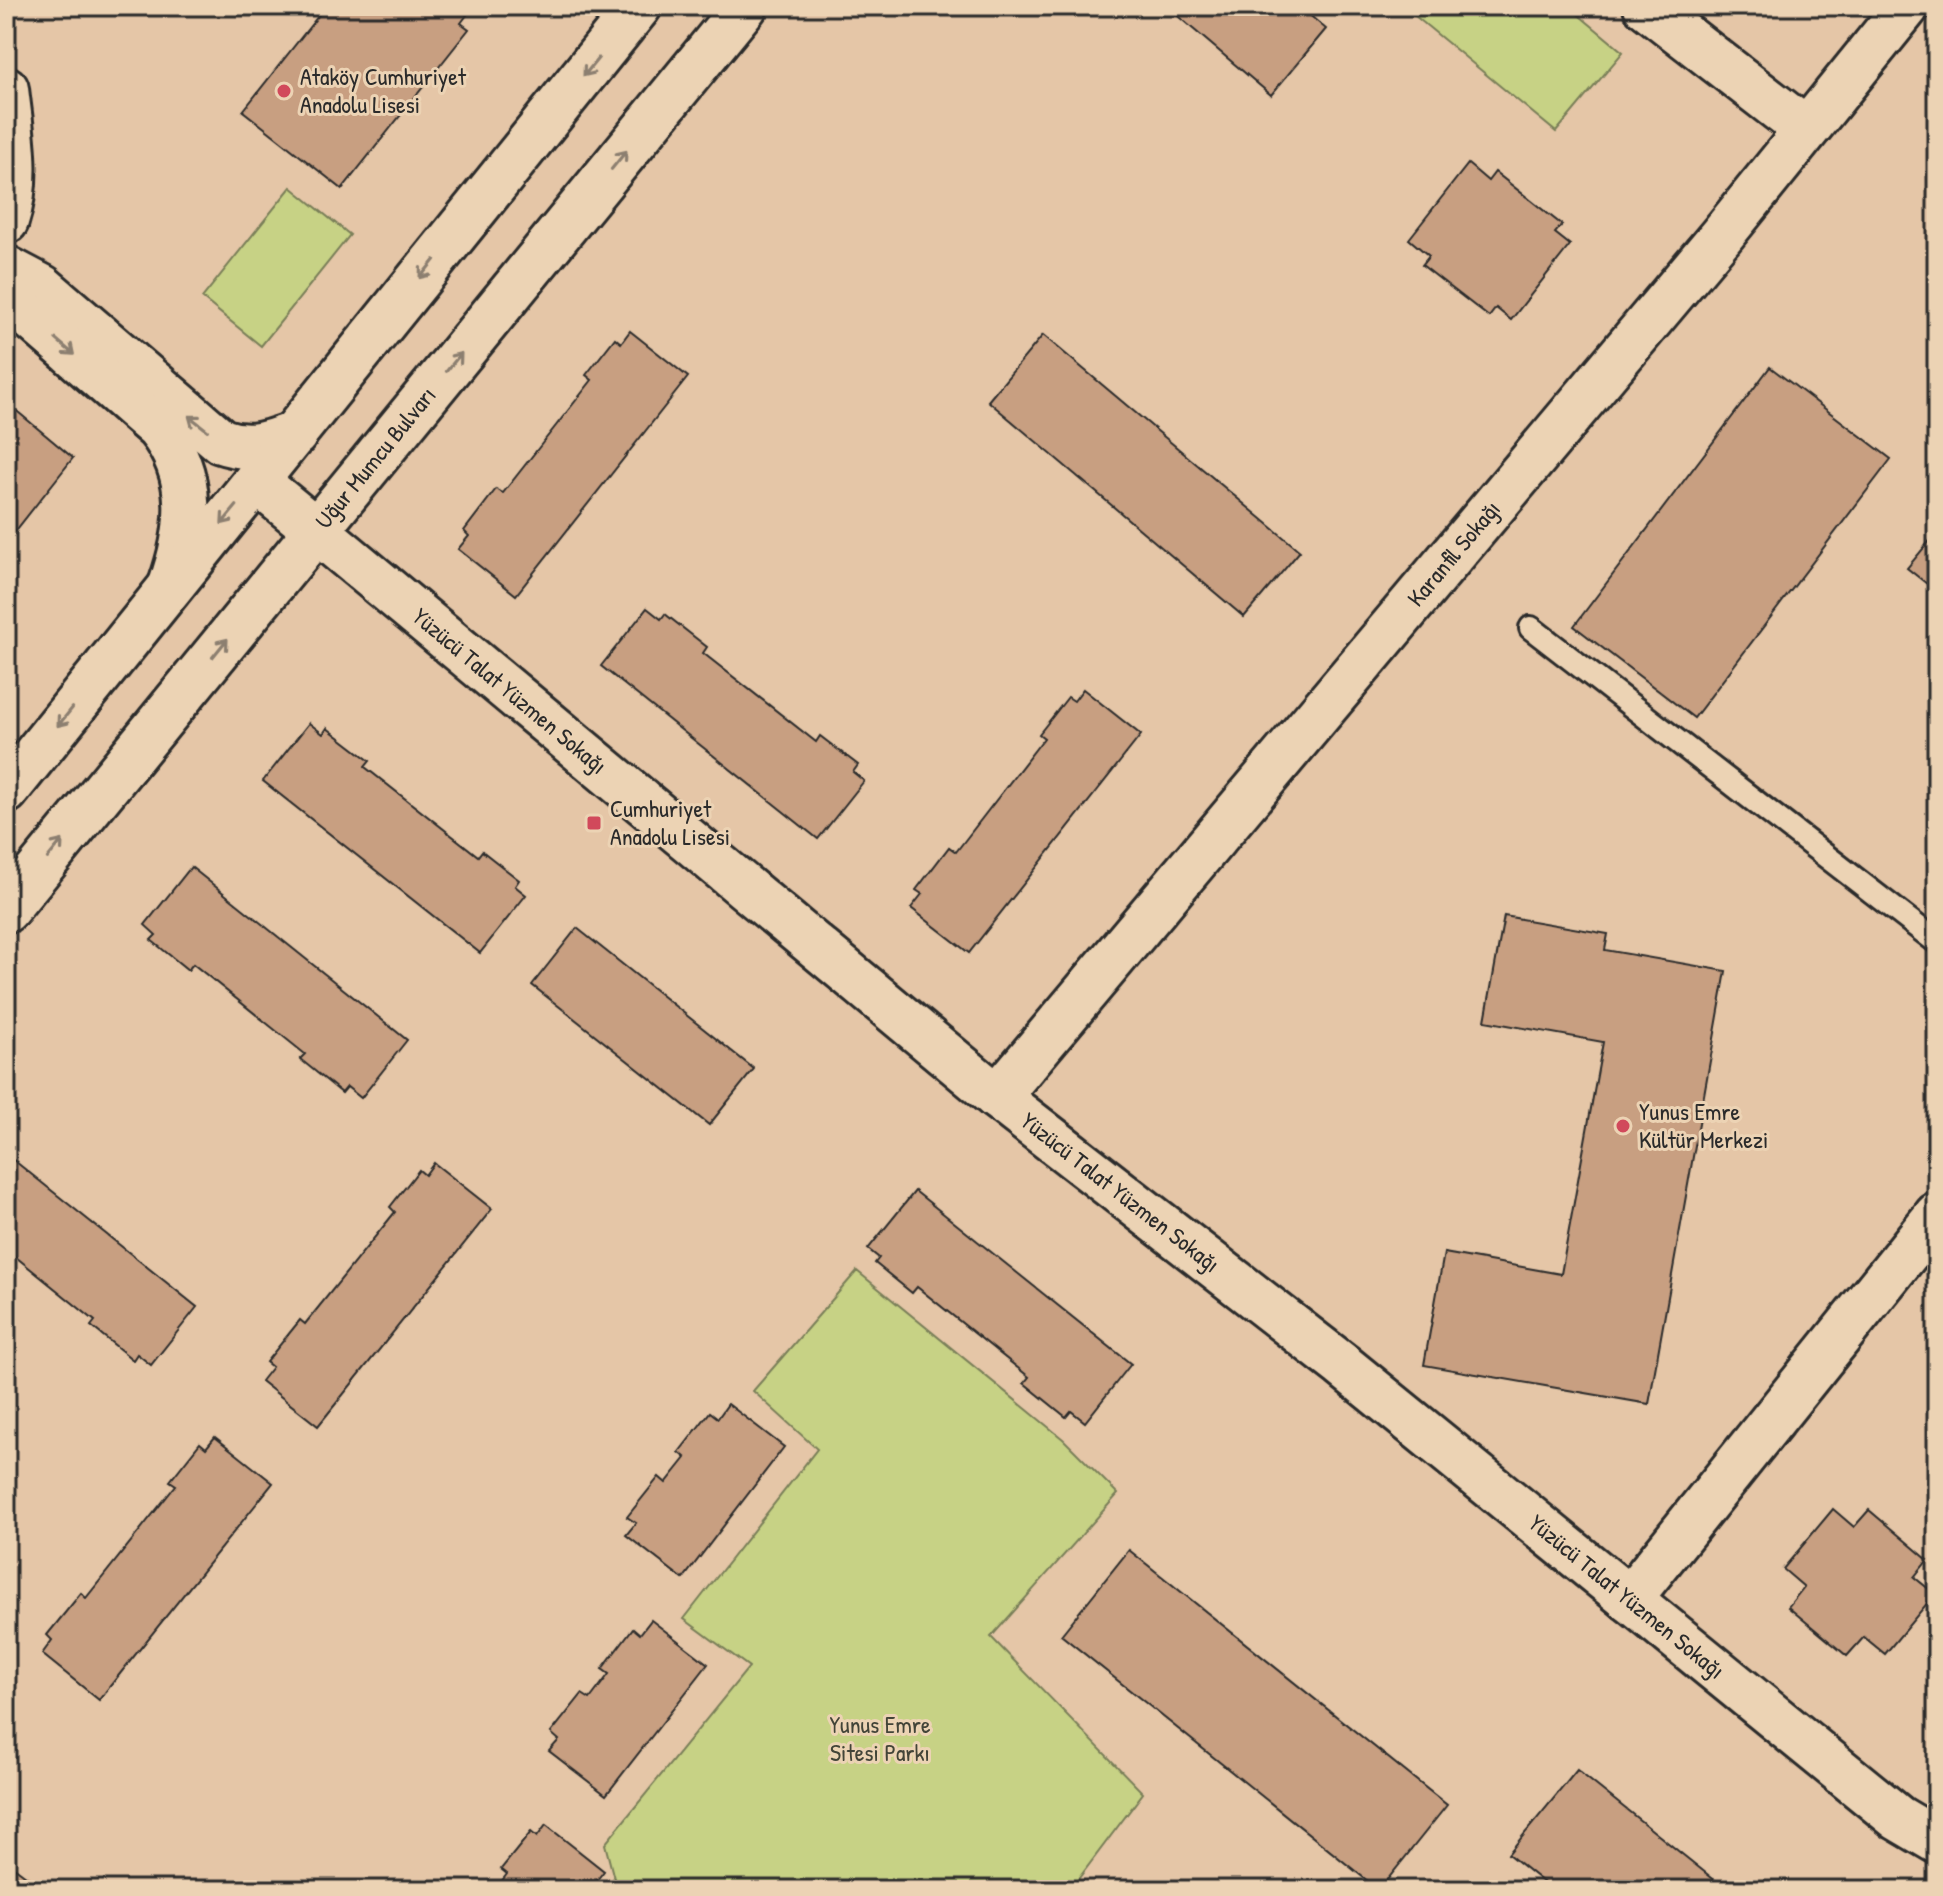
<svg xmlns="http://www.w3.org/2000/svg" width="1943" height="1896" font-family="'Patrick Hand',sans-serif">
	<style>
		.green { fill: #c7d285; stroke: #797e58; stroke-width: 2 }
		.building { fill: #c89f81; stroke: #2b2b2b; stroke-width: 2 }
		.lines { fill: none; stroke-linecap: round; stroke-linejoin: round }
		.lane-casing { stroke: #2b2b2b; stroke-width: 28 }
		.street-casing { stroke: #2b2b2b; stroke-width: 50 }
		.secondary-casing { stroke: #2b2b2b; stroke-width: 50 }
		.lane { stroke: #ecd3b4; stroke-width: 22 }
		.street { stroke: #ecd3b4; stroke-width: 44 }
		.secondary { stroke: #ecd3b4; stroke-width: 44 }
		.oneway { stroke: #8c7f70 }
		.poi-dot { fill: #d1495b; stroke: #ecd3b4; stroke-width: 3 }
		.labels { text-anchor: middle; stroke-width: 6; stroke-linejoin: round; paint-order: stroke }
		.poi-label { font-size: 24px; fill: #2b2b2b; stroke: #ecd3b4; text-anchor: start }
		.street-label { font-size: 24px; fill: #2b2b2b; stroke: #ecd3b4 }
		.park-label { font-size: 24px; fill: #424438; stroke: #ecd3b4 }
	</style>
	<rect width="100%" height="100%" fill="#e5c6a7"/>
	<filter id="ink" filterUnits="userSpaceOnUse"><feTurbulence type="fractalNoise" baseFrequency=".0125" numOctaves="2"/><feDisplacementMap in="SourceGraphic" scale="16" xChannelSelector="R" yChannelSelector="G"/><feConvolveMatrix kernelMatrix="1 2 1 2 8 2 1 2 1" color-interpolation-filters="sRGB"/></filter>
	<g filter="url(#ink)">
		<!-- green -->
		<g class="green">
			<polygon points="1403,6 1568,6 1623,52 1556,132"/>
			<polygon points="291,187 350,235 261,346 202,298"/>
			<polygon points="857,1271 1063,1439 1118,1494 991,1637 1143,1793 1070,1890 617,1890 605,1844 749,1667 684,1619 817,1449 753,1391"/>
		</g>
		<!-- building -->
		<g class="building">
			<polygon points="326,6 464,6 470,11 461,23 469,29 342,189 243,111"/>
			<polygon points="1166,6 1299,6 1326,29 1271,95"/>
			<polygon points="1468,164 1488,181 1495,172 1562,225 1555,233 1570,245 1511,320 1496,308 1489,317 1422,265 1429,256 1409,239"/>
			<polygon points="630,331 688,377 516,595 458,549 469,536 464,531 496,489 503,493 592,380 586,375 615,338 621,343"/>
			<polygon points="1043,335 1300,551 1244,617 988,401"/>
			<polygon points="1770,367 1891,459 1694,718 1574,626"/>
			<polygon points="6,402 73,458 6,543"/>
			<polygon points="1937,532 1937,592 1907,568"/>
			<polygon points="647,608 661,619 665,614 707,647 703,653 816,742 820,736 858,765 853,772 864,781 818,839 601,666"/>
			<polygon points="1083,689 1141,735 969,953 911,908 922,894 916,890 949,847 956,852 1044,738 1039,734 1068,697 1074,701"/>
			<polygon points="309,723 323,734 327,728 370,761 365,767 478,856 482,851 519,880 515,886 526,895 480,953 263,781"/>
			<polygon points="191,867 407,1040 361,1098 347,1087 342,1093 300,1059 305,1054 193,964 188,970 151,940 156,935 145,925"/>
			<polygon points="1504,916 1608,934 1605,950 1726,971 1649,1404 1424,1365 1444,1253 1561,1274 1603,1042 1485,1021"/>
			<polygon points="577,928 754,1069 709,1125 532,985"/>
			<polygon points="6,1154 197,1307 151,1365 137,1354 133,1360 91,1326 95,1321 6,1249"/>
			<polygon points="434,1163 492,1209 318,1426 261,1381 272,1367 266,1362 300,1320 305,1324 395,1212 390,1207 419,1170 425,1175"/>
			<polygon points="915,1191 1131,1364 1085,1422 1071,1411 1066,1417 1024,1383 1029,1377 917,1287 912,1293 875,1263 879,1258 868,1249"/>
			<polygon points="728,1404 784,1447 683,1579 626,1535 636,1523 627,1517 659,1477 666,1483 686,1458 679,1452 710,1412 718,1418"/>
			<polygon points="215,1437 273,1483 99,1700 42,1654 52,1640 47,1635 81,1593 86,1598 176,1485 170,1481 200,1443 206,1448"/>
			<polygon points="1833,1509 1854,1527 1869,1510 1928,1560 1914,1577 1935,1594 1885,1654 1864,1637 1847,1656 1788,1607 1804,1587 1783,1569"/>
			<polygon points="1129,1550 1447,1805 1379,1890 1061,1635"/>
			<polygon points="651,1620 708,1664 606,1795 549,1751 559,1740 551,1733 582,1694 590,1699 609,1674 602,1669 633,1628 640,1634"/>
			<polygon points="1577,1770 1727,1890 1553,1890 1508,1854"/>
			<polygon points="546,1825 604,1871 589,1890 495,1890 507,1874 501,1869 531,1832 537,1837"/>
			<polygon points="6,1861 35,1883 29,1890 6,1890"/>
		</g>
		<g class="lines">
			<!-- lane casing -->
			<g class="lane-casing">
				<polyline id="lane" points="1531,628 1937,942"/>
			</g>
			<!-- street casing -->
			<g class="street-casing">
				<g id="street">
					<polyline points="1646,6 1806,130"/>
					<path d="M6,89C11,133 20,179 6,221"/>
					<path d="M6,268L42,287L221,441C249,451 268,444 295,434"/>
					<path d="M6,296L158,428C197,476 190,531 171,585"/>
					<path id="s1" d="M316,530L997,1097L1721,236L1907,6"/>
					<polyline points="1629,1599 1937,1215"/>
				</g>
			</g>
			<!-- secondary casing -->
			<g class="secondary-casing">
				<g id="secondary">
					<polyline points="256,481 316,530"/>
					<polyline points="6,791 639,6"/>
					<path id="s2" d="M6,910L745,6"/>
					<path id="s3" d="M997,1097L1342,1365L1898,1818L1937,1841"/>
				</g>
			</g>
			<!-- lane -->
			<use href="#lane" class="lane"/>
			<!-- street -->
			<use href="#street" class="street"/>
			<!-- secondary -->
			<use href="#secondary" class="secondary"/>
		</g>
		<!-- one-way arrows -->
		<defs><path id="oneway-shaft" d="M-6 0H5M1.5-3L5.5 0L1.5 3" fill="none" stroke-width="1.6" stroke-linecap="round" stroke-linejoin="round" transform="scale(2)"/></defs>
		<g class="oneway">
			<use href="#oneway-shaft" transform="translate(591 67) rotate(129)"/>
			<use href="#oneway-shaft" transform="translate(619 160) rotate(-51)"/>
			<use href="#oneway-shaft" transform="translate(427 269) rotate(129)"/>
			<use href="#oneway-shaft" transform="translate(65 347) rotate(41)"/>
			<use href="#oneway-shaft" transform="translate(454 362) rotate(-51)"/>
			<use href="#oneway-shaft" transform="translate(198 423) rotate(-142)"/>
			<use href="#oneway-shaft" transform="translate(229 515) rotate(130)"/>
			<use href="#oneway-shaft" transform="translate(220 648) rotate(-51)"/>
			<use href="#oneway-shaft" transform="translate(65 717) rotate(129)"/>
			<use href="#oneway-shaft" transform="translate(55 849) rotate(-51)"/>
		</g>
	</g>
	<!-- markers -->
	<g class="poi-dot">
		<circle cx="284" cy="91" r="8"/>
		<rect x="586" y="815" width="16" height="16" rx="4"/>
		<circle cx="1623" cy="1126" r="8"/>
	</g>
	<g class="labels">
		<!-- poi labels -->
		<g class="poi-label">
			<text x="300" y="85">Ataköy Cumhuriyet<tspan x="300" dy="28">Anadolu Lisesi</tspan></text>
			<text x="610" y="817">Cumhuriyet<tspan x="610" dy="28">Anadolu Lisesi</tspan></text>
			<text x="1639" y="1120">Yunus Emre<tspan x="1639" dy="28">Kültür Merkezi</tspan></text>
		</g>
		<!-- street labels -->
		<g class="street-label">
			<text dy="8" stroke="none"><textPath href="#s2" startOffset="584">Uğur Mumcu Bulvarı</textPath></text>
			<text dy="8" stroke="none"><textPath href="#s1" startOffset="1596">Karanfil Sokağı</textPath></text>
			<text dy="8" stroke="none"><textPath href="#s1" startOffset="252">Yüzücü Talat Yüzmen Sokağı</textPath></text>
			<text dy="8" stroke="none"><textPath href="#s3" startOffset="156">Yüzücü Talat Yüzmen Sokağı</textPath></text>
			<text dy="8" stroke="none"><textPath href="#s3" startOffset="804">Yüzücü Talat Yüzmen Sokağı</textPath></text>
		</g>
		<!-- park labels -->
		<g class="park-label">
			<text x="880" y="1733">Yunus Emre<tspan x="880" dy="28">Sitesi Parkı</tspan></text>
		</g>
	</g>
	<!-- margin -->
	<rect width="1943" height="1896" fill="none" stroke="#ecd3b4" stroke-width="32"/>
	<rect x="16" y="16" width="1911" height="1864" fill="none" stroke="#2b2b2b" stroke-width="3" filter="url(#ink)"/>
</svg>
